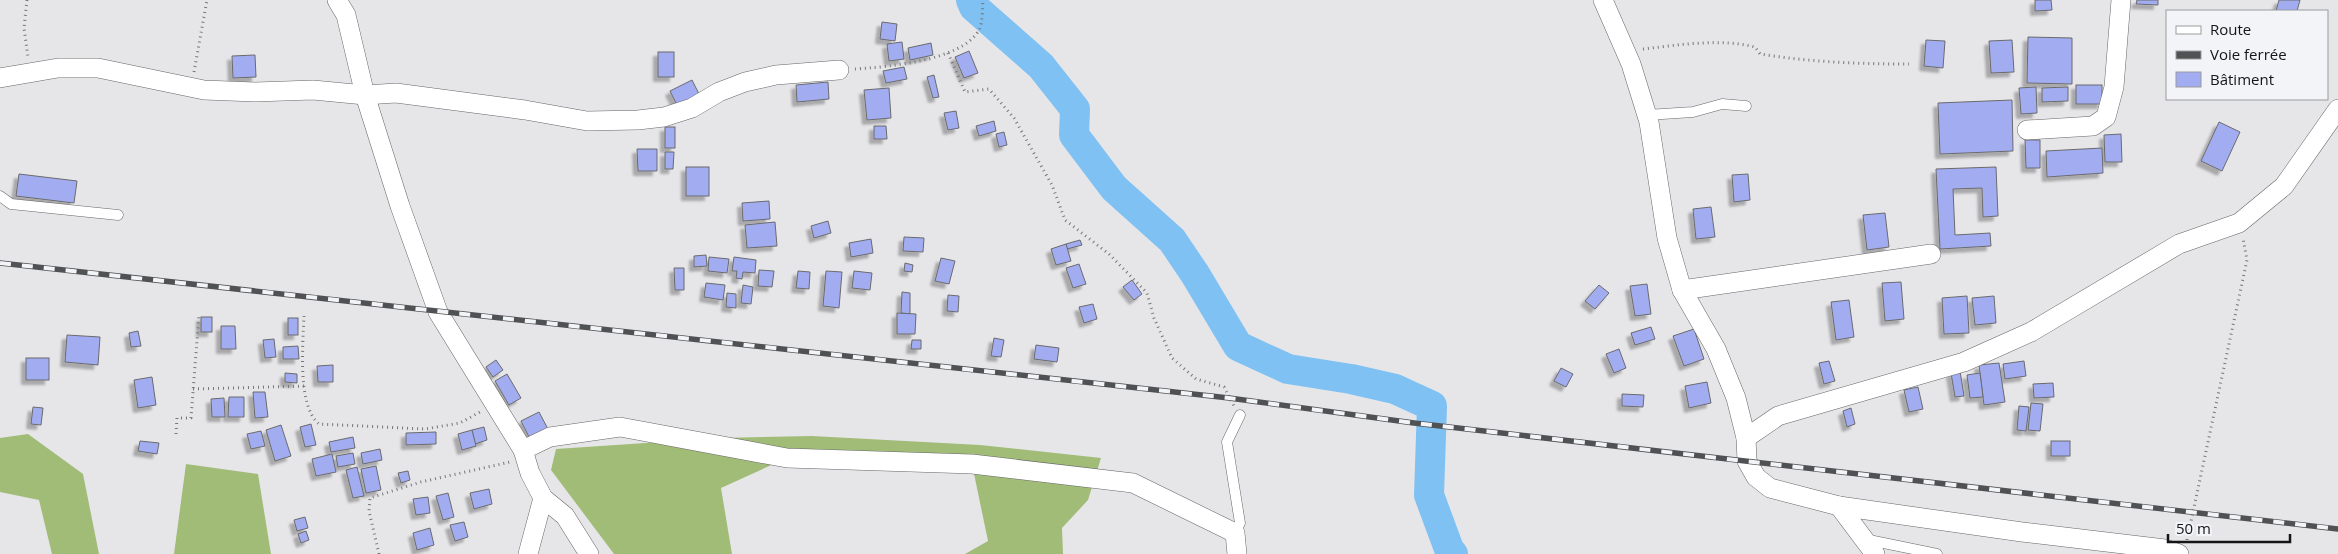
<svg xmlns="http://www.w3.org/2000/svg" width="2338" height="554" font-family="'Open Sans',sans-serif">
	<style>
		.forest { fill: #a1bc77 }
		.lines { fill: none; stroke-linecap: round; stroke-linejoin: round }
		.river { stroke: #7fc1f3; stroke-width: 30 }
		.building { fill: #a2adf1; stroke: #6a6a6d; filter: url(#shadow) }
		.service-casing { stroke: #666669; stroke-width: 11 }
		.minor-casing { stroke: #666669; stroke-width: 20 }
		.path { stroke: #767779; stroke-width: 3; stroke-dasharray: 1 4; stroke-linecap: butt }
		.service { stroke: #fff; stroke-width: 10 }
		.minor { stroke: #fff; stroke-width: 19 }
		.rail-casing { stroke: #505152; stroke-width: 5.5 }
		.rail { stroke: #f3f4f7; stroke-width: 4; stroke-dasharray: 11; stroke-linecap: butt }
	</style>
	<defs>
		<filter id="shadow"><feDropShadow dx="-4.5" dy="4.5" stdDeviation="1" flood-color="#0004"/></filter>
	</defs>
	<rect width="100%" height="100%" fill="#e6e6e9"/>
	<!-- forest -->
	<g class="forest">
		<polygon points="28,434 83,474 99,554 52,554 39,500 0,492 0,438"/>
		<polygon points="812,436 980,445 1101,458 1088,500 1062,528 1063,554 965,554 988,541 972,464 787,458 721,488 732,554 614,554 551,470 556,449 720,438"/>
		<polygon points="186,464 258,474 271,554 174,554"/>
	</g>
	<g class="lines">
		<!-- river -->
		<polyline class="river" points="971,0 974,7 1041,66 1075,109 1074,135 1114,188 1172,240 1195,274 1238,346 1288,369 1351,379 1395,389 1432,406 1429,495 1449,549 1453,554"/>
	</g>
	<!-- building -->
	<g class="building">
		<polygon points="2035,0 2051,0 2052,10 2035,11"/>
		<polygon points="2137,0 2158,0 2158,5 2136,4"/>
		<polygon points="2279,0 2300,0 2297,11 2276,11"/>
		<polygon points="882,22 897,24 895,41 880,39"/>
		<polygon points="2028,37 2072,38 2072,84 2027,83"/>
		<polygon points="1926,40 1945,41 1943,68 1924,66"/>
		<polygon points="2012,40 2014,72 1991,73 1989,41"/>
		<polygon points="902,42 904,59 889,61 887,44"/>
		<polygon points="931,43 933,55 910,60 908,48"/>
		<polygon points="969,51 978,73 964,78 955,57"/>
		<rect x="658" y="52" width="16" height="25"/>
		<polygon points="255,55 256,77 233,78 232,56"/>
		<polygon points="904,67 907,79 886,83 883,71"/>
		<polygon points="934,75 939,97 933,98 927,77"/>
		<polygon points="692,80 700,96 678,107 670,91"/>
		<polygon points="828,82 829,99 797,102 796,85"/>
		<rect x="2076" y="85" width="26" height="19"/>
		<polygon points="2036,87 2037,113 2021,114 2019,88"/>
		<polygon points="2068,87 2068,101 2042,102 2042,88"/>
		<polygon points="889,88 891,118 867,120 864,90"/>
		<polygon points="2012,100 2013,151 1940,154 1938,103"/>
		<polygon points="956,111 959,128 948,130 944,113"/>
		<polygon points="994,121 996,131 979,136 976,126"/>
		<polygon points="2219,122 2240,132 2222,171 2201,161"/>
		<polygon points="874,126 886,126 887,139 874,139"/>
		<rect x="665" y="127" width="10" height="21"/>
		<polygon points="1004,132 1007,145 999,147 996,134"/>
		<polygon points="2121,134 2122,162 2105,162 2104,135"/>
		<polygon points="2025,140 2040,140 2040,168 2026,168"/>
		<polygon points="2102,148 2103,173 2047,177 2046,151"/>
		<polygon points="637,149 657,149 657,171 638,171"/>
		<polygon points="665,152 674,152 673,169 665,169"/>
		<rect x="686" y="167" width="23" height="29"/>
		<polygon points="1996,167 1998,216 1983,217 1982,188 1953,189 1955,235 1990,233 1991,246 1940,249 1936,169"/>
		<polygon points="19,174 77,181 74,203 16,196"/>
		<polygon points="1748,174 1750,200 1734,202 1732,175"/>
		<polygon points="769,201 770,219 743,221 742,203"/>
		<polygon points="1711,207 1715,237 1696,239 1693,209"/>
		<polygon points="1885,213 1889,247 1867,250 1863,215"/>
		<polygon points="828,221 831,233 814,238 811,226"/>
		<polygon points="775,222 777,246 747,248 745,225"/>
		<polygon points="904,237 924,238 923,252 903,251"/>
		<polygon points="871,239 873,253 851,257 849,243"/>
		<polygon points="1080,240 1082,245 1067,249 1066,244"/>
		<polygon points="1066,244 1071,261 1056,265 1051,249"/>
		<polygon points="706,255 707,266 694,267 694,256"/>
		<polygon points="709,257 729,259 727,273 708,271"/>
		<polygon points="734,257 756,260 755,273 743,272 742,279 736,278 737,271 732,271"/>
		<polygon points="941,258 955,261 949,284 935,281"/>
		<polygon points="905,263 913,265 912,272 904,271"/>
		<polygon points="1079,264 1086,284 1073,288 1066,268"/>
		<polygon points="674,268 684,268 684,290 675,290"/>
		<polygon points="759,270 774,271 772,287 758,286"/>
		<polygon points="798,271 810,272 809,289 796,288"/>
		<polygon points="826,271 842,272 839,308 823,306"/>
		<polygon points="854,271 872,273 870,290 852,288"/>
		<polygon points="1132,280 1142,294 1134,300 1123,287"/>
		<polygon points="1901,282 1904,319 1885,321 1882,283"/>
		<polygon points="706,283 725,285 723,300 704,297"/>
		<polygon points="1647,284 1651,314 1635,316 1630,286"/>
		<polygon points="743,285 753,287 751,304 741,303"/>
		<polygon points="1599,285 1609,293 1595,309 1585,301"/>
		<polygon points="902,292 910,293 910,314 901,313"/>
		<polygon points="727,293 736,294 736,308 726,307"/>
		<polygon points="948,295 959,296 958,312 947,311"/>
		<polygon points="1967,296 1969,333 1944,334 1942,298"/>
		<polygon points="1994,296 1996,323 1975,325 1972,298"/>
		<polygon points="1849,300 1854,337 1836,340 1831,302"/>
		<polygon points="1093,304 1097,319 1084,323 1079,307"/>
		<polygon points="897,313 916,314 915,334 897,334"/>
		<rect x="201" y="317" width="11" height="15"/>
		<rect x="288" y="318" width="10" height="17"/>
		<polygon points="221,326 235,326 236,349 221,349"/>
		<polygon points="1651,327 1655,339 1635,345 1631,333"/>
		<polygon points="1694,329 1704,359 1684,366 1673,336"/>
		<polygon points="138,331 141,346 131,347 129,333"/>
		<polygon points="67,335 100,337 98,365 65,362"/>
		<polygon points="994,338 1004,340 1001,357 991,356"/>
		<polygon points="274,339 276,357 265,358 263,340"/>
		<polygon points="912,340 921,340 921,349 911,349"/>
		<polygon points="1036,345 1059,348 1057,362 1034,359"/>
		<polygon points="298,346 299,359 283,359 283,347"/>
		<polygon points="1619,349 1626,368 1614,373 1606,354"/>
		<rect x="26" y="358" width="23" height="22"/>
		<polygon points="496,360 503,370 493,377 486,367"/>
		<polygon points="1829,361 1835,381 1824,384 1819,363"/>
		<polygon points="2024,361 2026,376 2005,379 2003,364"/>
		<polygon points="1999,363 2005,402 1984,405 1979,365"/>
		<polygon points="333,365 333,382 318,382 317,366"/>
		<polygon points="1561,368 1573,374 1566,387 1554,381"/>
		<polygon points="1960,371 1964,396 1955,397 1951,373"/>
		<polygon points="285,373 297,374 297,383 285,382"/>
		<polygon points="1980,373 1983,397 1970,398 1967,375"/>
		<polygon points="507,374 521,398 509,405 495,381"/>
		<polygon points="152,377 156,405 138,408 134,380"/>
		<polygon points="1707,382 1711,403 1689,408 1685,386"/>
		<polygon points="2053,383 2054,397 2034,398 2033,384"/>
		<polygon points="1918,387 1923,409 1909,412 1904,390"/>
		<polygon points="253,392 265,392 268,417 255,418"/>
		<polygon points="1622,394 1644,395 1643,407 1622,406"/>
		<polygon points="229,397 244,397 244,417 228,417"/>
		<polygon points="224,398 225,417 212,417 211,399"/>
		<polygon points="2031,403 2043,404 2040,431 2028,430"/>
		<polygon points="2019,406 2029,407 2026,431 2017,430"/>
		<polygon points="33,407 43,408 41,425 31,424"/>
		<polygon points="1851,408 1855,424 1847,427 1843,411"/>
		<polygon points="539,412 549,431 531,441 521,421"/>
		<polygon points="311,424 316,445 305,447 300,427"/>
		<polygon points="281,425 291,456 275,461 266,430"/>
		<polygon points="484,427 487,440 475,444 472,430"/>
		<polygon points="472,430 476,446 462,450 458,434"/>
		<polygon points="261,431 265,446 251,449 247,434"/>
		<polygon points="436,432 436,444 406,445 406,433"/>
		<polygon points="353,437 355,448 331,452 329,442"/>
		<polygon points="140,441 159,443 157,454 138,451"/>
		<rect x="2051" y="441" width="19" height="15"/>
		<polygon points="380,449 382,460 363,464 361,453"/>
		<polygon points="353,453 355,464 338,467 336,456"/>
		<polygon points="332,454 336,472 316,476 312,459"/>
		<polygon points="376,466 381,490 366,493 361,469"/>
		<polygon points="357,467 364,496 353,498 346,470"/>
		<polygon points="408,471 410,480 401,483 398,473"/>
		<polygon points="489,489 492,504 474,509 470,493"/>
		<polygon points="448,493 454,517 443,520 436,496"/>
		<polygon points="428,497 430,513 416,515 413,499"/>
		<polygon points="305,517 308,528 297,531 294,520"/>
		<polygon points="464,522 468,537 455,541 450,525"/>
		<polygon points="430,528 434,545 417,550 413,533"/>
		<polygon points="306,531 309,540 301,543 298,534"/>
	</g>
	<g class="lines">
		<!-- service casing -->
		<g class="service-casing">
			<g id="service">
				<polyline points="1647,115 1693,112 1722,104 1746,106"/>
				<polyline points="0,196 11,204 118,215"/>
				<polyline points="1235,533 1240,523 1227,442 1240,415"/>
				<polyline points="1864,539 1937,554"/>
			</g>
		</g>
		<!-- minor casing -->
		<g class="minor-casing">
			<g id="minor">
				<polyline points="337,0 346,15 365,95 400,206 438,312 523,450 530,473 543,498 565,516 589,554"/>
				<polyline points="1603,0 1631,64 1649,122 1667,238 1682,290 1716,349 1736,398 1746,438 1747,461 1756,477 1770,488 1839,506 1875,554"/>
				<polyline points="0,78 58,68 98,68 204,90 255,92 313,90 365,95 396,93 525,110 587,121 638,120 664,117 692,108 719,92 745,82 776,75 839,70"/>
				<polyline points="2027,130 2093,126 2106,117 2114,87 2121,0"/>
				<polyline points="1682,290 1931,254"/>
				<polyline points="1746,438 1778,416 1964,362 2031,332 2179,244 2239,223 2284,186 2338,109"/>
				<polyline points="523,450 550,437 620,427 787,458 972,464 1133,483 1235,533 1237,554"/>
				<polyline points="1839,506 2022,532 2165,549 2179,554"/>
				<polyline points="528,554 543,498"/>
			</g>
		</g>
		<!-- path -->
		<g class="path">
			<polyline points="27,0 24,28 28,57"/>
			<path d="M1643,49C1679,45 1719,38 1755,47L1760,54C1810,62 1858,64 1909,64"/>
			<polyline points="948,53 965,92 989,89 1014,118 1052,185 1065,220 1109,254 1147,293 1154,318 1172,358 1196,379 1224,387 1234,406"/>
			<path d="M855,69C886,67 962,61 979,30C983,23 982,8 983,0"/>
			<polyline points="194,72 207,0"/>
			<path d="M304,316C303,344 297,406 319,424L425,429L460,423L480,412"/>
			<polyline points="193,389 305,386"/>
			<polyline points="176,434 177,418 191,418 199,314"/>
			<polyline points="2187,540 2247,260 2243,238"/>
			<polyline points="379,554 369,511 370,498 421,482 510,462"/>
		</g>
		<!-- service -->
		<use href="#service" class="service"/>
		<!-- minor -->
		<use href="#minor" class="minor"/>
		<!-- rail casing -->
		<g class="rail-casing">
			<polyline id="rail" points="0,263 1229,398 1414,423 2338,529"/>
		</g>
		<!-- rail -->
		<use href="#rail" class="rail"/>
	</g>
	<!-- legend -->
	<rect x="2166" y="10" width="162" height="90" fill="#f3f4f7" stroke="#9a9b9d"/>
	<rect x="2176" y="26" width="25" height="8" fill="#ffffff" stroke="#9a9b9d"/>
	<text x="2210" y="35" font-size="15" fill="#141516">Route</text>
	<rect x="2176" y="51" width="25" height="8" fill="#505152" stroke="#9a9b9d"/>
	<text x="2210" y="60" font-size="15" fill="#141516">Voie ferrée</text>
	<rect x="2176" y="72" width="25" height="15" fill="#a2adf1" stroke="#9a9b9d"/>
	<text x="2210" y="85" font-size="15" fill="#141516">Bâtiment</text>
	<!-- scale -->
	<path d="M2168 534v8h122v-8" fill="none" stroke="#141516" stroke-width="2.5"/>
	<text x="2176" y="534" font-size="15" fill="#141516" stroke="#f3f4f7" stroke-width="4" paint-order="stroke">50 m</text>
</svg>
